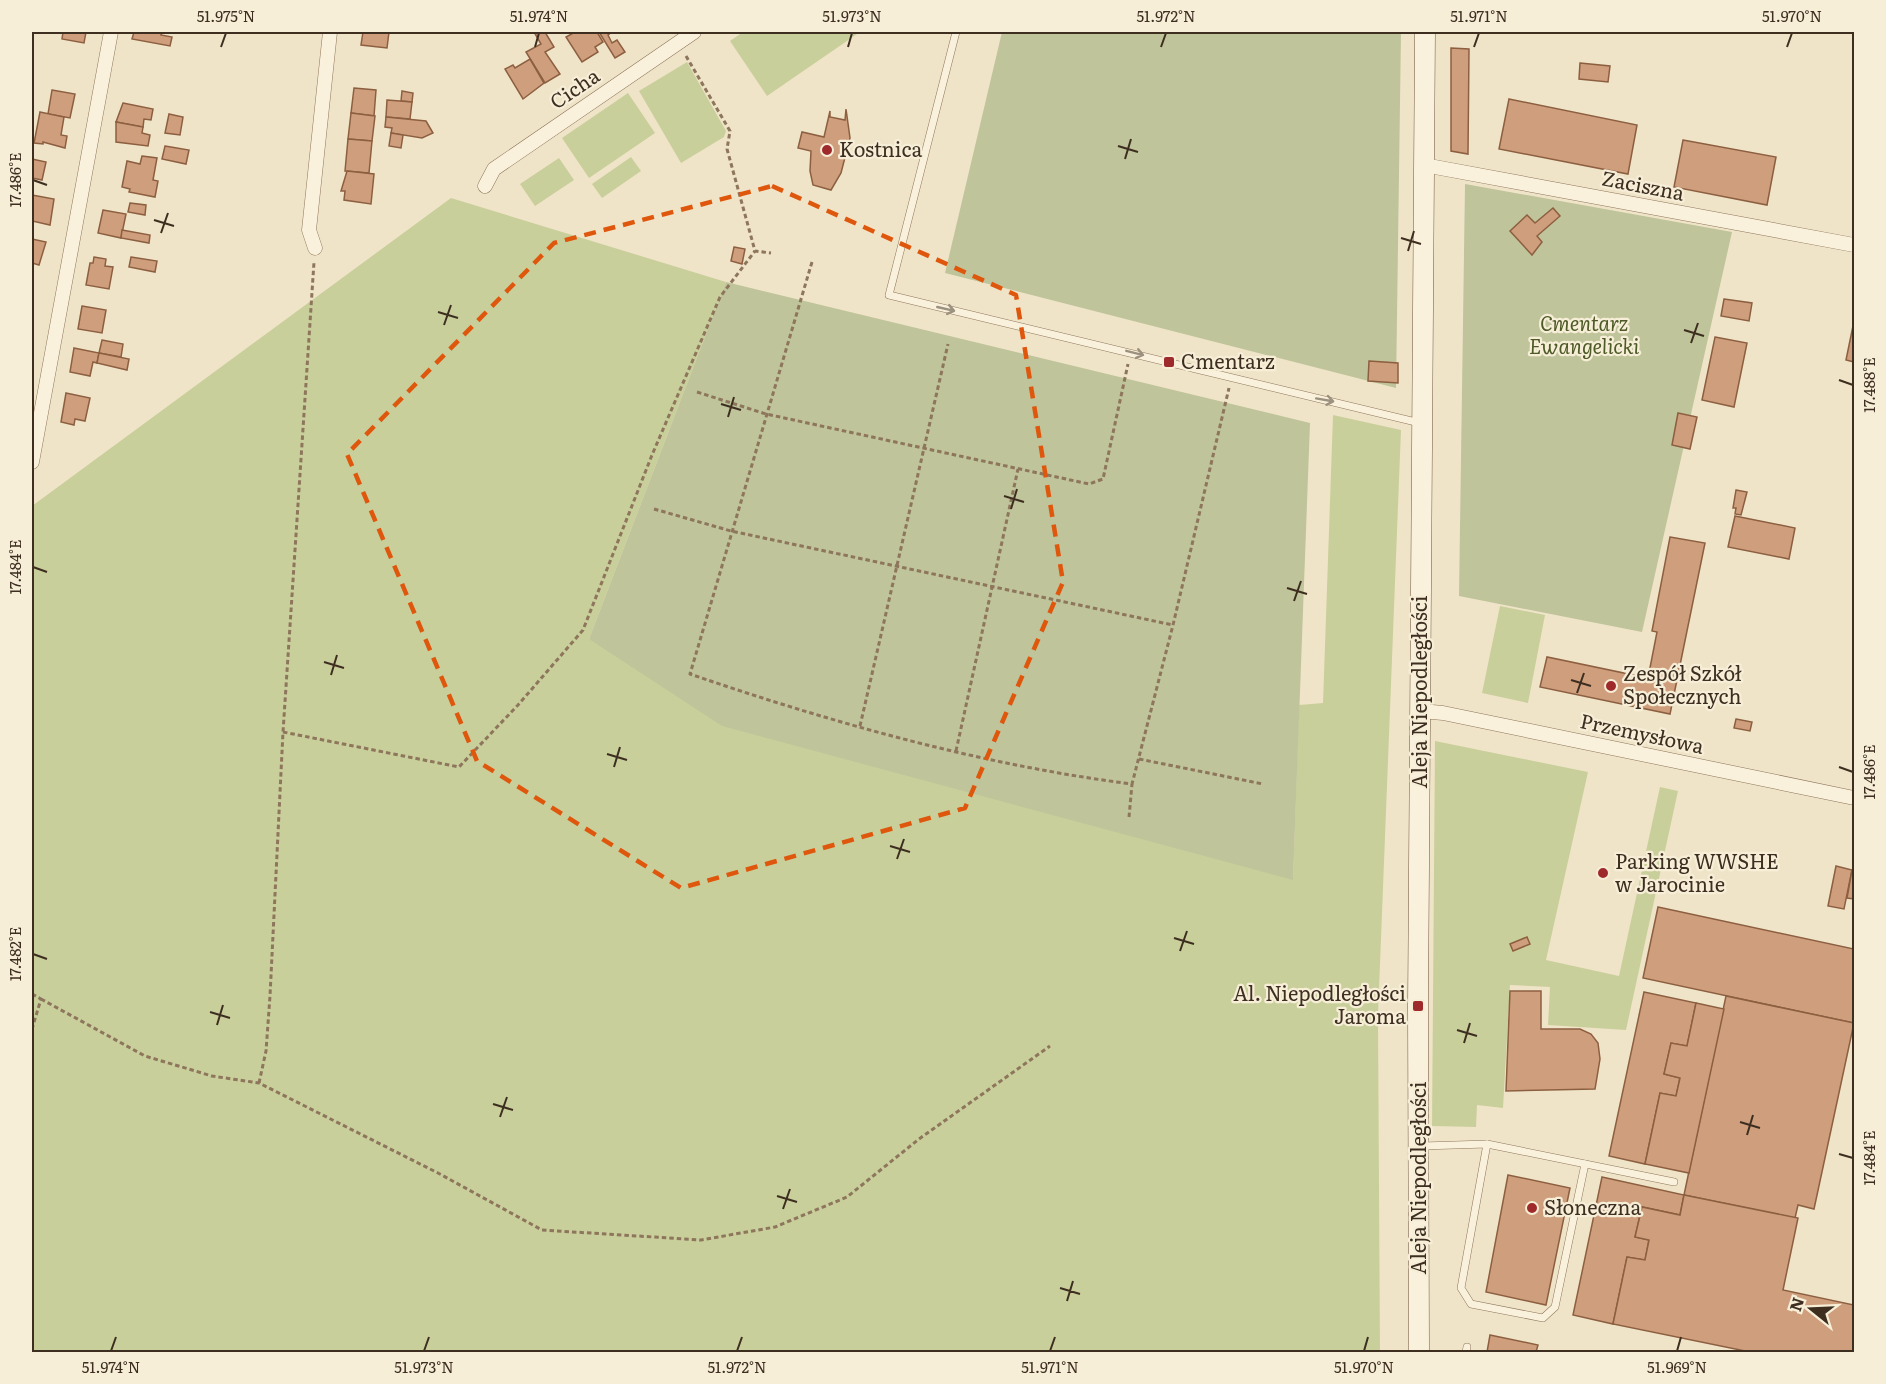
<svg xmlns="http://www.w3.org/2000/svg" width="1886" height="1384" font-family="Literata,serif">
	<style>
		.green { fill: #c9cf9b }
		.cemetery { fill: #bfc49a }
		.building { fill: #cf9f7d; stroke: #8d5f41; stroke-width: 1.5 }
		.lines { fill: none; stroke-linecap: round; stroke-linejoin: round }
		.service-casing { stroke: #8d765c; stroke-width: 8 }
		.minor-casing { stroke: #8d765c; stroke-width: 15 }
		.secondary-casing { stroke: #6f573f; stroke-width: 21 }
		.path { stroke: #8d765c; stroke-width: 3; stroke-dasharray: 4.5 3; stroke-linecap: butt }
		.service { stroke: #faf1dc; stroke-width: 7 }
		.minor { stroke: #faf1dc; stroke-width: 14 }
		.secondary { stroke: #faf1dc; stroke-width: 20 }
		.oneway { stroke: #9c907e }
		.marked { fill: none; stroke: #df570d; stroke-width: 4.5; stroke-dasharray: 12 8; stroke-linejoin: round }
		.ticks { fill: none; stroke: #3d2e20; stroke-width: 2 }
		.poi-dot { fill: #9e2a2b; stroke: #f7eed8; stroke-width: 2 }
		.labels { text-anchor: middle; stroke-width: 4.5; stroke-linejoin: round; paint-order: stroke }
		.street-label { font-size: 20px; fill: #3d2e20; stroke: #f7eed8 }
		.poi-label { font-size: 20px; fill: #3d2e20; stroke: #f7eed8; text-anchor: start }
		.park-label { font-size: 20px; font-style: italic; fill: #4d5a26; stroke: #f7eed8 }
		.neatline { fill: none; stroke: #3d2e20; stroke-width: 2 }
		.ticks-label { font-size: 15px; text-anchor: middle; fill: #3d2e20 }
	</style>
	<rect width="100%" height="100%" fill="#f0e4c8"/>
	<!-- green -->
	<g class="green">
		<polygon points="743,32 860,32 767,96 730,41"/>
		<polygon points="687,62 726,131 724,137 681,163 639,91"/>
		<polygon points="628,93 655,133 589,178 562,138"/>
		<polygon points="631,157 641,171 602,198 592,184"/>
		<polygon points="559,158 574,180 535,206 520,184"/>
		<polygon points="451,198 726,282 589,639 1293,879 1299,705 1323,703 1333,415 1401,430 1378,1015 1380,1352 32,1352 32,506"/>
		<polygon points="1500,606 1545,615 1528,703 1482,693"/>
		<polygon points="1435,741 1588,772 1546,960 1619,976 1660,787 1678,791 1626,1030 1548,1025 1550,987 1510,985 1503,1108 1477,1105 1476,1127 1432,1126"/>
	</g>
	<!-- cemetery -->
	<g class="cemetery">
		<polygon points="1002,32 1401,32 1396,388 945,273"/>
		<polygon points="1465,184 1732,232 1642,632 1459,596"/>
		<polygon points="726,282 1310,423 1293,880 722,726 589,639"/>
	</g>
	<!-- building -->
	<g class="building">
		<polygon points="63,32 86,32 84,43 62,39"/>
		<polygon points="134,32 162,32 161,35 172,37 170,46 132,39"/>
		<polygon points="363,32 389,32 387,48 361,45"/>
		<polygon points="534,32 545,32 554,47 545,52 560,74 545,83 526,52 541,44"/>
		<polygon points="575,32 597,32 603,42 595,47 598,52 582,62 566,37"/>
		<polygon points="599,32 612,32 608,35 612,43 617,40 625,52 615,58"/>
		<polygon points="1451,48 1469,49 1468,154 1451,151"/>
		<polygon points="530,59 544,83 523,99 505,69 513,65 515,68"/>
		<polygon points="1580,63 1610,66 1608,82 1579,79"/>
		<polygon points="354,88 376,90 374,116 351,113"/>
		<polygon points="52,90 75,94 70,118 48,114"/>
		<polygon points="402,91 413,93 412,102 401,101"/>
		<polygon points="1509,99 1637,125 1628,174 1499,149"/>
		<polygon points="387,100 412,102 410,119 386,117"/>
		<polygon points="123,103 153,109 151,120 144,119 143,127 116,122"/>
		<polygon points="846,109 850,138 841,173 831,190 813,185 810,171 811,151 798,148 802,132 824,137 830,111 830,117 845,120"/>
		<polygon points="40,112 64,117 61,135 67,136 65,148 43,142 43,144 34,143"/>
		<polygon points="351,113 375,116 372,141 348,139"/>
		<polygon points="169,114 183,117 180,135 165,133"/>
		<polygon points="386,117 426,121 433,133 422,138 391,133 392,128 385,127"/>
		<polygon points="116,122 143,127 142,133 150,135 148,146 116,142"/>
		<polygon points="391,133 403,135 401,148 389,146"/>
		<polygon points="348,139 372,141 369,173 345,171"/>
		<polygon points="1683,140 1776,157 1767,205 1674,187"/>
		<polygon points="165,146 189,150 186,164 162,159"/>
		<polygon points="142,156 157,158 153,180 158,181 155,197 129,192 130,189 122,187 127,161 140,164"/>
		<polygon points="32,159 46,162 42,180 32,178"/>
		<polygon points="347,171 374,174 371,204 344,200 345,191 341,191"/>
		<polygon points="32,195 54,199 50,225 32,221"/>
		<polygon points="130,203 146,205 145,215 128,212"/>
		<polygon points="1553,208 1560,216 1537,236 1542,242 1532,255 1510,231 1527,215 1535,223"/>
		<polygon points="103,210 126,214 121,238 98,233"/>
		<polygon points="122,230 150,235 149,243 121,238"/>
		<polygon points="32,239 46,242 39,265 32,263"/>
		<polygon points="734,247 745,249 742,264 731,261"/>
		<polygon points="94,257 106,259 105,266 113,267 109,289 86,285 90,263 93,263"/>
		<polygon points="131,257 157,261 155,272 129,267"/>
		<polygon points="1724,299 1752,303 1749,321 1721,316"/>
		<polygon points="82,306 106,310 102,333 78,329"/>
		<polygon points="1854,321 1854,362 1846,360"/>
		<polygon points="1715,337 1747,343 1734,407 1702,400"/>
		<polygon points="102,340 123,344 121,357 99,353"/>
		<polygon points="74,348 99,353 97,363 93,362 90,376 70,372"/>
		<polygon points="99,353 129,359 127,370 97,363"/>
		<polygon points="1369,361 1398,363 1398,383 1368,381"/>
		<polygon points="66,393 90,398 85,421 75,419 74,425 61,422"/>
		<polygon points="1678,413 1697,417 1690,449 1672,445"/>
		<polygon points="1736,490 1747,492 1741,515 1735,514 1736,508 1733,508"/>
		<polygon points="1735,516 1795,528 1789,559 1728,547"/>
		<polygon points="1670,537 1705,543 1670,714 1540,687 1547,657 1648,678 1657,632 1652,631"/>
		<polygon points="1736,719 1752,722 1750,731 1734,728"/>
		<polygon points="1836,866 1852,870 1844,909 1828,906"/>
		<polygon points="1852,870 1854,870 1854,899 1847,898"/>
		<polygon points="1658,907 1854,949 1854,1023 1643,978"/>
		<polygon points="1527,937 1530,944 1513,951 1510,944"/>
		<polygon points="1510,991 1541,991 1541,1029 1580,1029 1591,1034 1598,1043 1600,1059 1595,1089 1506,1091"/>
		<polygon points="1644,992 1696,1003 1687,1046 1671,1043 1664,1074 1680,1078 1676,1096 1660,1093 1645,1164 1609,1156"/>
		<polygon points="1726,996 1854,1023 1814,1209 1798,1205 1795,1218 1684,1195"/>
		<polygon points="1696,1003 1724,1009 1689,1173 1645,1164 1660,1093 1676,1096 1680,1078 1664,1074 1671,1043 1687,1046"/>
		<polygon points="1508,1175 1570,1188 1546,1305 1486,1292"/>
		<polygon points="1602,1177 1684,1195 1680,1215 1642,1207 1635,1237 1649,1240 1645,1260 1627,1257 1613,1324 1573,1315"/>
		<polygon points="1684,1195 1798,1218 1783,1290 1854,1305 1854,1352 1750,1352 1613,1324 1627,1257 1645,1260 1649,1240 1635,1237 1642,1207 1680,1215"/>
		<polygon points="1490,1335 1538,1345 1536,1352 1487,1352"/>
	</g>
	<g class="lines">
		<!-- service casing -->
		<g class="service-casing">
			<g id="service">
				<polyline points="956,32 889,295 1420,423"/>
				<polyline points="1487,1144 1461,1288 1471,1304 1543,1318 1555,1307 1585,1164"/>
				<polyline points="1422,1146 1487,1144 1674,1182"/>
				<polyline points="1466,1352 1467,1347"/>
			</g>
		</g>
		<!-- minor casing -->
		<g class="minor-casing">
			<g id="minor">
				<polyline points="1424,165 1854,245"/>
				<polyline points="485,186 494,169 694,32"/>
				<polyline points="315,248 309,230 330,32"/>
				<polyline points="32,462 111,32"/>
				<polyline points="1421,711 1443,713 1854,798"/>
			</g>
		</g>
		<!-- secondary casing -->
		<g class="secondary-casing">
			<polyline id="secondary" points="1419,1352 1418,1006 1425,32"/>
		</g>
		<!-- path -->
		<g class="path">
			<polyline points="686,56 730,131 727,149 755,251 771,253"/>
			<path d="M812,262L690,674C833,723 982,765 1132,784L1173,625L1229,388"/>
			<polyline points="697,392 766,414 1089,484 1103,479 1128,364"/>
			<polyline points="654,509 731,531 1173,625"/>
			<polyline points="860,726 948,344"/>
			<polyline points="283,732 459,767 518,705 583,630 652,455 720,297 755,251"/>
			<polyline points="956,751 1018,469"/>
			<polyline points="1139,759 1263,784"/>
			<polyline points="1129,817 1132,784"/>
			<polyline points="32,994 41,999 32,1029"/>
			<polyline points="41,999 145,1056 212,1076 259,1083 438,1173 542,1230 701,1240 775,1227 847,1197 919,1139 1050,1046"/>
			<polyline points="259,1083 266,1051 270,996 283,732 314,262"/>
		</g>
		<!-- service -->
		<use href="#service" class="service"/>
		<!-- minor -->
		<use href="#minor" class="minor"/>
		<!-- secondary -->
		<use href="#secondary" class="secondary"/>
	</g>
	<!-- one-way arrows -->
	<defs><path id="oneway-shaft" d="M-6 0H5M1.5-3L5.5 0L1.5 3" fill="none" stroke-width="1.6" stroke-linecap="round" stroke-linejoin="round" transform="scale(1.5)"/></defs>
	<g class="oneway">
		<use href="#oneway-shaft" transform="translate(946 309) rotate(13)"/>
		<use href="#oneway-shaft" transform="translate(1135 353) rotate(14)"/>
		<use href="#oneway-shaft" transform="translate(1325 400) rotate(10)"/>
	</g>
	<!-- marked area -->
	<path class="marked" d="M772,186L1016,295L1063,582L965,808L681,888L477,761L347,454L554,243Z"/>
	<!-- ticks -->
	<path class="ticks" d="M221,47L226,33M535,47L539,33M848,47L852,33M1161,47L1166,33M1474,47L1479,33M1787,47L1792,33M1118,146L1138,152M1125,159L1131,139M33,180L47,185M154,220L174,226M161,233L168,213M1401,238L1421,244M1408,251L1414,231M438,312L458,318M444,325L451,305M1684,330L1704,336M1691,343L1698,323M1839,380L1853,385M721,404L741,410M728,417L734,397M1004,496L1024,502M1011,509L1017,489M33,567L47,572M1287,588L1307,594M1294,601L1301,581M324,662L344,668M331,675L337,655M1571,680L1591,686M1577,693L1584,673M607,754L627,760M614,767L620,747M1839,767L1853,772M890,846L910,852M897,859L904,839M1174,938L1194,944M1180,951L1187,931M33,954L47,959M210,1012L230,1018M217,1025L223,1005M1457,1030L1477,1036M1464,1043L1470,1023M493,1104L513,1110M500,1117L507,1097M1740,1122L1760,1128M1747,1135L1753,1115M1839,1154L1853,1158M777,1196L797,1202M783,1209L790,1189M1060,1288L1080,1294M1067,1301L1073,1281M111,1351L116,1337M424,1351L429,1337M737,1351L742,1337M1050,1351L1055,1337M1364,1351L1368,1337M1677,1351L1681,1337"/>
	<!-- markers -->
	<g class="poi-dot">
		<circle cx="827" cy="150" r="6"/>
		<rect x="1163" y="356" width="12" height="12" rx="3"/>
		<circle cx="1611" cy="686" r="6"/>
		<circle cx="1603" cy="873" r="6"/>
		<rect x="1412" y="1000" width="12" height="12" rx="3"/>
		<circle cx="1532" cy="1208" r="6"/>
	</g>
	<g class="labels">
		<!-- street labels -->
		<g class="street-label">
			<text transform="translate(575 89) rotate(-34)" y="7">Cicha</text>
			<text transform="translate(1643 186) rotate(11)" y="7">Zaciszna</text>
			<text transform="translate(1420 692) rotate(-90)" y="7">Aleja Niepodległości</text>
			<text transform="translate(1642 734) rotate(12)" y="7">Przemysłowa</text>
			<text transform="translate(1419 1178) rotate(-90)" y="7">Aleja Niepodległości</text>
		</g>
		<!-- poi labels -->
		<g class="poi-label">
			<text x="839" y="157">Kostnica</text>
			<text x="1181" y="369">Cmentarz</text>
			<text x="1623" y="681">Zespół Szkół<tspan x="1623" dy="23">Społecznych</tspan></text>
			<text x="1615" y="869">Parking WWSHE<tspan x="1615" dy="23">w Jarocinie</tspan></text>
			<text x="1406" y="1001" text-anchor="end">Al. Niepodległości<tspan x="1406" dy="23">Jaroma</tspan></text>
			<text x="1544" y="1215">Słoneczna</text>
		</g>
		<!-- park labels -->
		<g class="park-label">
			<text x="1584" y="331">Cmentarz<tspan x="1584" dy="23">Ewangelicki</tspan></text>
		</g>
	</g>
	<!-- border -->
	<rect width="1886" height="1384" fill="none" stroke="#f7eed8" stroke-width="66"/>
	<!-- north arrow -->
	<g transform="translate(1811 1309) rotate(288)" stroke="#f7eed8" stroke-width="4.5" paint-order="stroke">
	<path d="M0-4.5L10 22L0 15L-10 22Z" fill="#3d2e20"/>
	<text y="-9" font-size="16" font-weight="bold" text-anchor="middle" fill="#3d2e20">N</text>
	</g>
	<rect x="33" y="33" width="1820" height="1318" class="neatline"/>
	<g class="ticks-label">
		<text x="226" y="22">51.975°N</text>
		<text x="539" y="22">51.974°N</text>
		<text x="852" y="22">51.973°N</text>
		<text x="1166" y="22">51.972°N</text>
		<text x="1479" y="22">51.971°N</text>
		<text x="1792" y="22">51.970°N</text>
		<text transform="translate(16 180) rotate(-90)" y="5">17.486°E</text>
		<text transform="translate(1870 385) rotate(-90)" y="5">17.488°E</text>
		<text transform="translate(16 567) rotate(-90)" y="5">17.484°E</text>
		<text transform="translate(1870 772) rotate(-90)" y="5">17.486°E</text>
		<text transform="translate(16 954) rotate(-90)" y="5">17.482°E</text>
		<text transform="translate(1870 1158) rotate(-90)" y="5">17.484°E</text>
		<text x="111" y="1373">51.974°N</text>
		<text x="424" y="1373">51.973°N</text>
		<text x="737" y="1373">51.972°N</text>
		<text x="1050" y="1373">51.971°N</text>
		<text x="1364" y="1373">51.970°N</text>
		<text x="1677" y="1373">51.969°N</text>
	</g>
</svg>
